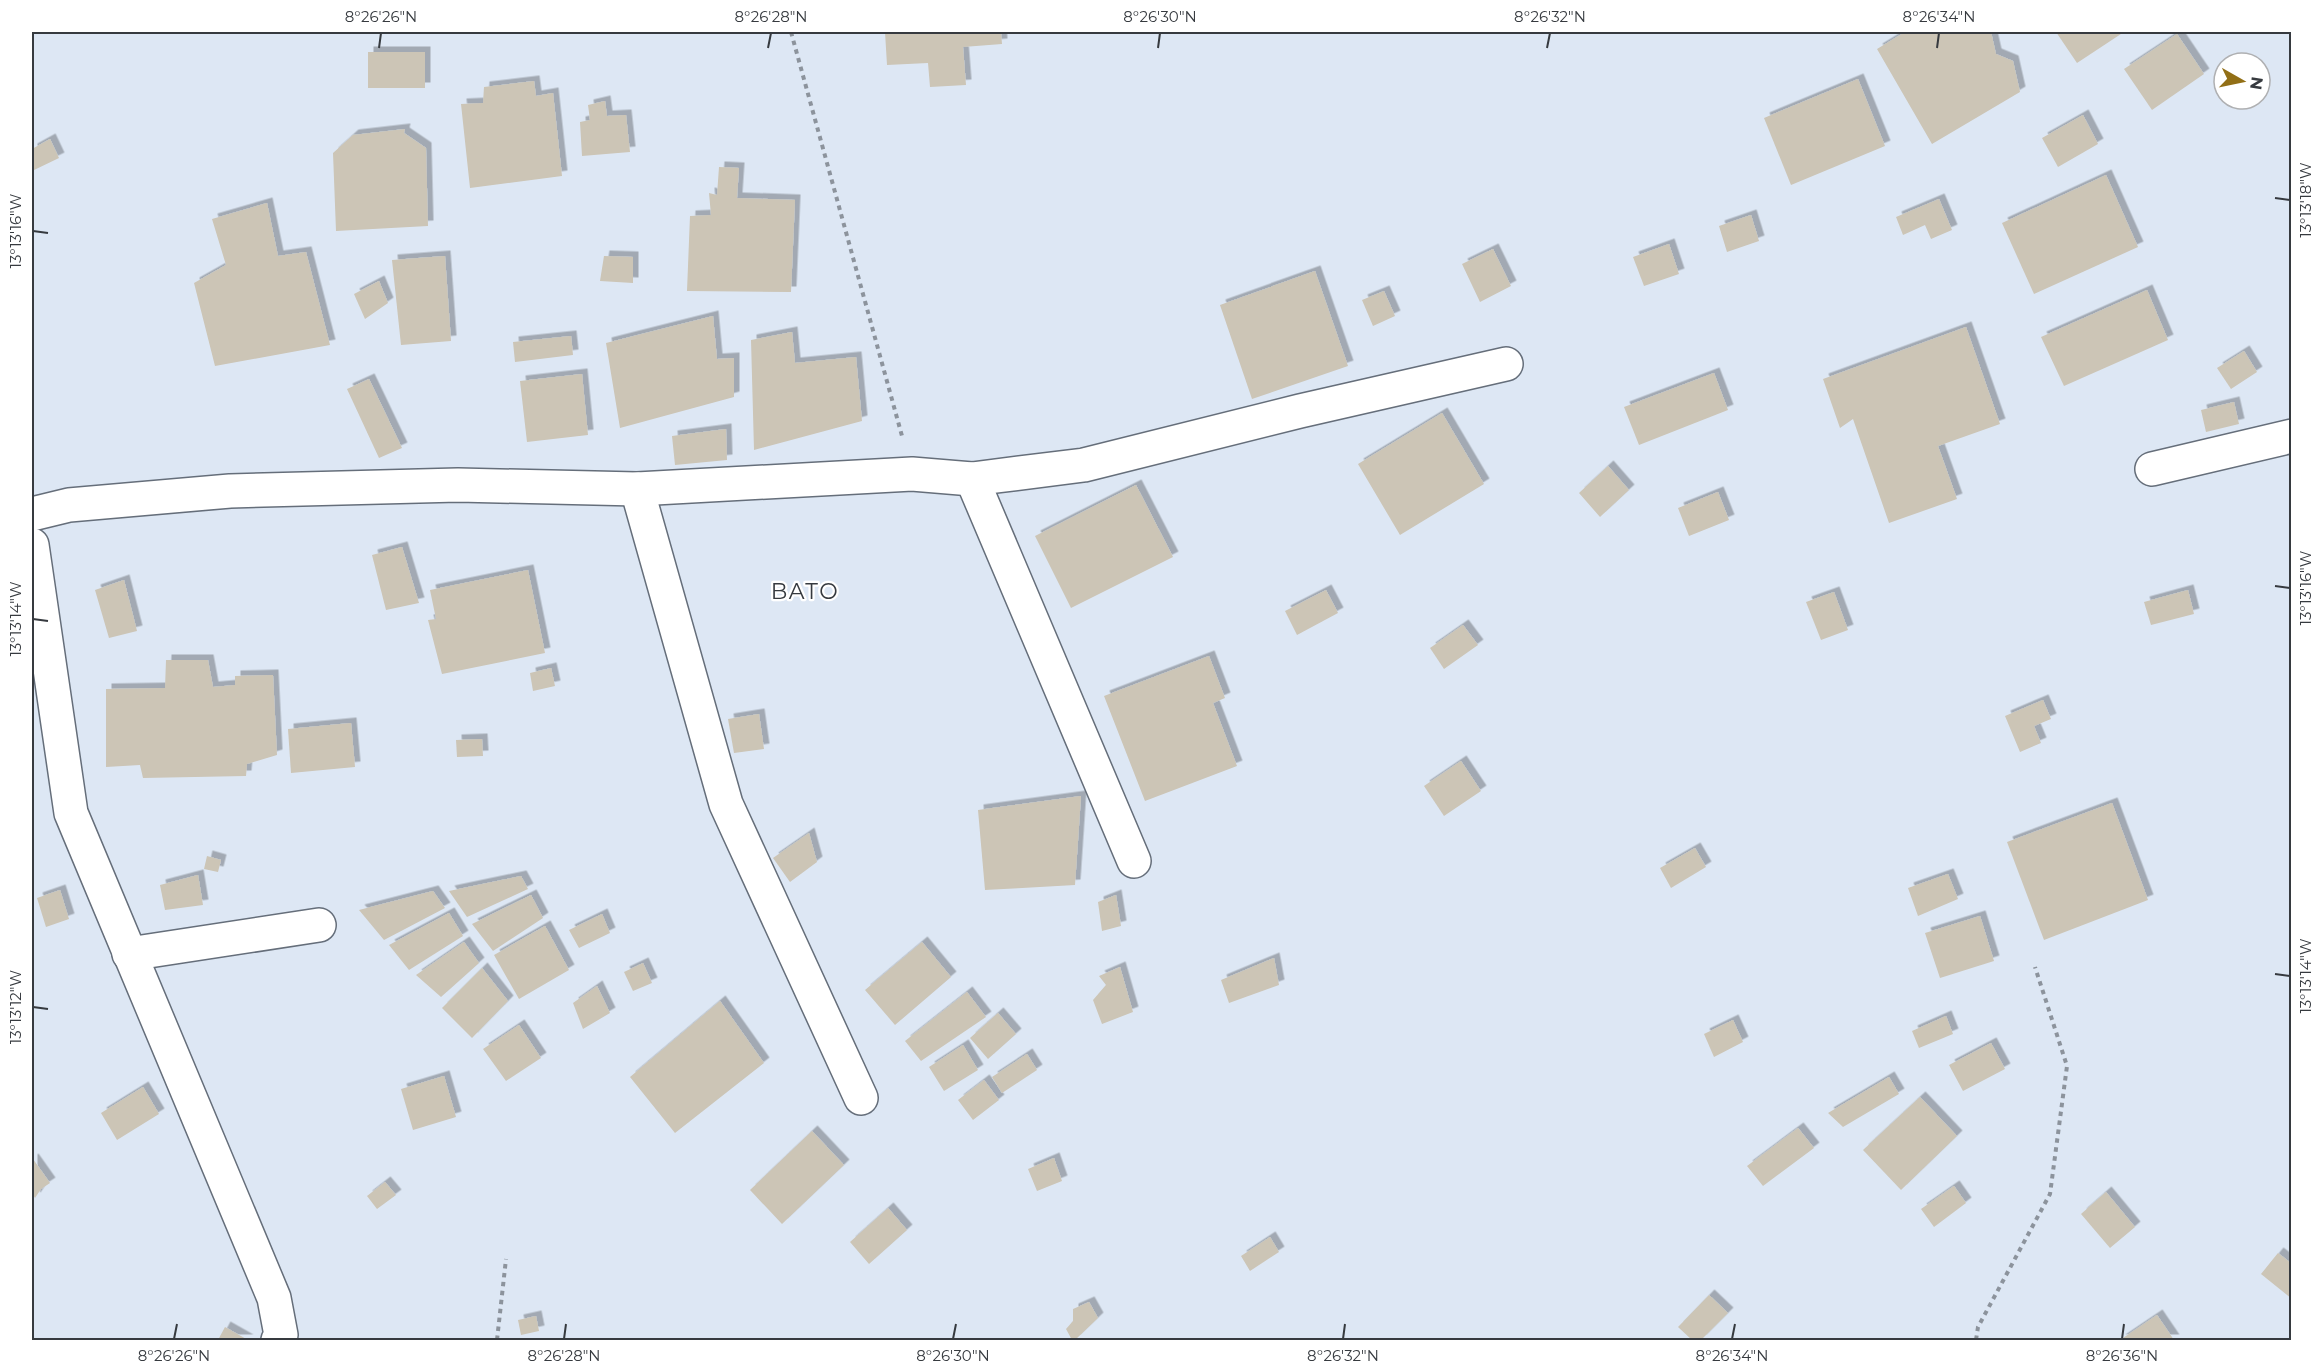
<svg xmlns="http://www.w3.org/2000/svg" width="2323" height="1372" font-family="Montserrat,sans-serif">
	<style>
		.building { fill: #ccc5b6; filter: url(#shadow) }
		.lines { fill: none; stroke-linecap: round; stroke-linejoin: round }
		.minor-casing { stroke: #656e7a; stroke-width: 36 }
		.path { stroke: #8c939c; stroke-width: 4; stroke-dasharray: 4.5 4.5; stroke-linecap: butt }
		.minor { stroke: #fff; stroke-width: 33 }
		.ticks { fill: none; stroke: #363a3f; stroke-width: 2 }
		.labels { text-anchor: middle; stroke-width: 4.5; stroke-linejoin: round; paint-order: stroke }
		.neighbourhood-label { font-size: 22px; letter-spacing: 1.5px; fill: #363a3f; stroke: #fff }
		.neatline { fill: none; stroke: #363a3f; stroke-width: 2 }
		.ticks-label { font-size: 15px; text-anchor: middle; fill: #363a3f }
	</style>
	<defs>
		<filter id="shadow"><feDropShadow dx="5.5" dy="-5.5" stdDeviation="0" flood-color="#0004"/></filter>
	</defs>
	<rect width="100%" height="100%" fill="#dde7f4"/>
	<!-- building -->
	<g class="building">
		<polygon points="885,32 1001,32 1002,44 963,47 966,85 930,87 928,63 887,65"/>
		<polygon points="1905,32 1991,32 1996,54 2013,61 2020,92 1932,144 1877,49"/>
		<polygon points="2056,32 2124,32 2077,63"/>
		<polygon points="2177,34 2204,74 2152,110 2124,69"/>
		<rect x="368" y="52" width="57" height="36"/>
		<polygon points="1858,79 1885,146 1791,185 1764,118"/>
		<polygon points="534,81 536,96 553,93 562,176 470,188 461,104 483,103 484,87"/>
		<polygon points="605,101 607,116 626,115 630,152 582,156 580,122 590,120 588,105"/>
		<polygon points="2083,115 2098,144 2058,167 2042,138"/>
		<polygon points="405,129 404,133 426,148 428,226 336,231 333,153 353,135"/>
		<polygon points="50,139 59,158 32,171 32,149"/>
		<polygon points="719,167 739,168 737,198 795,200 791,292 687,291 690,216 711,215 709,193 717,195"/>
		<polygon points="2106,175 2138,247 2034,294 2002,223"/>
		<polygon points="1939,199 1952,230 1931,239 1925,225 1903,235 1896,217"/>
		<polygon points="267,203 278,256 306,252 330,345 215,366 194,283 226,265 212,219"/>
		<polygon points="1751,215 1759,241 1727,252 1719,226"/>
		<polygon points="1669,244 1679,274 1644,286 1633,257"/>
		<polygon points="1493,249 1511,286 1480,302 1462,264"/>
		<polygon points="445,256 451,341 401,345 392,260"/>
		<polygon points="604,256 633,257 633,283 600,281"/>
		<polygon points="1315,271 1348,366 1252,399 1220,305"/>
		<polygon points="379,281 388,303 365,319 354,294"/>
		<polygon points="2147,290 2168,340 2064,386 2041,337"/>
		<polygon points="1384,291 1395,316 1373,326 1362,300"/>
		<polygon points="713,316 717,359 734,358 734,397 620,428 606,343"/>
		<polygon points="1966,327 2000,424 1938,446 1957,499 1889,523 1853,419 1840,428 1823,379"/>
		<polygon points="792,332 795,363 856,357 862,421 754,450 751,340"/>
		<polygon points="571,336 573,355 515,362 513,342"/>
		<polygon points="2244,351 2257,372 2231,389 2217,368"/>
		<polygon points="1714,373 1728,410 1639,445 1624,407"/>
		<polygon points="582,374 588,435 527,442 520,381"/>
		<polygon points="369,379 402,448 379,458 347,389"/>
		<polygon points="2234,402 2239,424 2206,432 2201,410"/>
		<polygon points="1442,413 1484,484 1400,535 1358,464"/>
		<polygon points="726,429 727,460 675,465 672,436"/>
		<polygon points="1608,466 1629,490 1600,517 1579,493"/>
		<polygon points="1136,485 1173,557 1071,608 1035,536"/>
		<polygon points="1718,492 1729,520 1689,536 1678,508"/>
		<polygon points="402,547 419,603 386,610 372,555"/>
		<polygon points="528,570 545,653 442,674 428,620 436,619 430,590"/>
		<polygon points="124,580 137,631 109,638 95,590"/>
		<polygon points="1326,590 1338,613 1297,635 1285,611"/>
		<polygon points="2188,590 2194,614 2151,625 2144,602"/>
		<polygon points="1834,592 1848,630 1821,640 1806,602"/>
		<polygon points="1463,625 1478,645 1444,669 1430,648"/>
		<polygon points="1209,656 1225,698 1213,703 1237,766 1145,801 1104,696"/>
		<polygon points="166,660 208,660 213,687 235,685 235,676 273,675 277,755 247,764 246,776 143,778 140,765 106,767 106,689 165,688"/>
		<polygon points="551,668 555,686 533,691 530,673"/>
		<polygon points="2043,700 2051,719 2034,726 2041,743 2020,752 2005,716"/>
		<polygon points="759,714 764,749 734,753 728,719"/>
		<polygon points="351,723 355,767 291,773 288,729"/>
		<polygon points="482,739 483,756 457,757 456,740"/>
		<polygon points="1461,761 1481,791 1444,816 1424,786"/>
		<polygon points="1081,796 1075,885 985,890 978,810"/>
		<polygon points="2112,803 2148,900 2044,940 2007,842"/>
		<polygon points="809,833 817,862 790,882 773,858"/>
		<polygon points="1695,848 1706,867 1671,888 1660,868"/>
		<polygon points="207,856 221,860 218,872 204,869"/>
		<polygon points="1948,874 1958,899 1918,916 1908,888"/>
		<polygon points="198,875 203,905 165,910 160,885"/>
		<polygon points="521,876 528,889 467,917 449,891"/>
		<polygon points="60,890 69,919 46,927 37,898"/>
		<polygon points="433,891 445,908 384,940 359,910"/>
		<polygon points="531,895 543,918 493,951 472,924"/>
		<polygon points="1116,895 1121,926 1102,931 1098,902"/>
		<polygon points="449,913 463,936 409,970 389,945"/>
		<polygon points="602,914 610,933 579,948 569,930"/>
		<polygon points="1980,916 1994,961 1940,978 1925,933"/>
		<polygon points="545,926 569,970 519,999 494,955"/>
		<polygon points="464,942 479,963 441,997 416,975"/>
		<polygon points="922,942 951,977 895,1025 865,990"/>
		<polygon points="1274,958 1279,985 1229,1003 1221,980"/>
		<polygon points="643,963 652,983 633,991 624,972"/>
		<polygon points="1120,967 1133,1012 1102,1024 1093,1000 1106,985 1099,976"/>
		<polygon points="482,968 508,1001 472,1038 442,1008"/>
		<polygon points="597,986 610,1013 583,1029 573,1003"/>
		<polygon points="967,992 986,1017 921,1061 905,1041"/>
		<polygon points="720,1001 764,1063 675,1133 630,1077"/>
		<polygon points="998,1013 1016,1034 988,1059 970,1038"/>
		<polygon points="1946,1016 1953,1034 1919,1048 1912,1031"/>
		<polygon points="1733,1020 1743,1042 1714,1057 1704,1034"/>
		<polygon points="519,1025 541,1058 506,1081 483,1049"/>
		<polygon points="1991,1043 2005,1069 1963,1091 1949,1065"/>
		<polygon points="963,1045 978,1070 944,1091 929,1067"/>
		<polygon points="1027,1054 1037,1070 1002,1093 992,1077"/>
		<polygon points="444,1076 456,1117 413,1130 401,1089"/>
		<polygon points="1889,1077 1899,1094 1843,1127 1828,1113"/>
		<polygon points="984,1080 999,1100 973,1120 958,1100"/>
		<polygon points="143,1087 159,1114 117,1140 101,1113"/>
		<polygon points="1920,1097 1957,1136 1901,1190 1863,1150"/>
		<polygon points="1798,1128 1814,1148 1763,1186 1747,1166"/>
		<polygon points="812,1131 844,1165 782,1224 750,1190"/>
		<polygon points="1054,1158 1062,1181 1037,1191 1028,1169"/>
		<polygon points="33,1159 50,1183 41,1189 35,1198 32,1193 32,1160"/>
		<polygon points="385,1182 396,1195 377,1209 367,1196"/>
		<polygon points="1954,1186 1966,1203 1934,1227 1921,1209"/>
		<polygon points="2106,1192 2135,1227 2110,1248 2081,1214"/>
		<polygon points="888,1208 907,1230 869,1264 850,1242"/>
		<polygon points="1270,1237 1279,1252 1250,1271 1241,1256"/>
		<polygon points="2278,1253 2292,1264 2292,1299 2261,1274"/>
		<polygon points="1709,1295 1728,1313 1701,1340 1692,1340 1678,1327"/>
		<polygon points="1089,1302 1098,1318 1075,1340 1072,1340 1066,1329 1073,1321 1073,1309"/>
		<polygon points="2157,1315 2174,1340 2120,1340"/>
		<polygon points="536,1316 539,1331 521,1335 518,1320"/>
		<polygon points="225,1327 248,1340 218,1340"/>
	</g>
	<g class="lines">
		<!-- minor casing -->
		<g class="minor-casing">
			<g id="minor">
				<polyline points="2152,469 2292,436"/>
				<polyline points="972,479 1134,861"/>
				<polyline points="637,489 726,804 861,1098"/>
				<polyline points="32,514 69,505 230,491 458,485 637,489 912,474 972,479 1084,465 1300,411 1506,364"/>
				<polyline points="32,545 71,813 274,1298 281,1335 278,1340"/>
				<polyline points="129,954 319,925"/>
			</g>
		</g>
		<!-- path -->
		<g class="path">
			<polyline points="791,32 902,436"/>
			<polyline points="497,1340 506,1259"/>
			<polyline points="1976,1340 1978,1327 2050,1194 2067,1066 2035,967"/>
		</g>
		<!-- minor -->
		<use href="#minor" class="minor"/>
	</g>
	<!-- ticks -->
	<path class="ticks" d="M379,48L381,33M768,48L771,33M1158,48L1160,33M1547,48L1550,33M1937,48L1939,33M2275,198L2290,200M33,231L48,233M2275,586L2290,588M33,619L48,621M2275,974L2290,976M33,1007L48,1009M174,1339L177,1324M564,1339L566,1324M953,1339L956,1324M1343,1339L1345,1324M1732,1339L1735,1324M2122,1339L2124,1324"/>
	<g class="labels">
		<!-- neighbourhood labels -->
		<g class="neighbourhood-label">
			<text x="805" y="599">BATO</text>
		</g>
	</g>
	<!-- border -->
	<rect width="2323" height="1372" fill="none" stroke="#ffffff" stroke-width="66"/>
	<!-- north arrow -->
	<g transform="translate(2242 81) rotate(99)"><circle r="28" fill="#ffffff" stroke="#afb0b2" stroke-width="1.5"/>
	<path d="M0-4.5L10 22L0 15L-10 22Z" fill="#926f16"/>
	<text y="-9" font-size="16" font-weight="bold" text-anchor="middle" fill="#363a3f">N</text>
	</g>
	<rect x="33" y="33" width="2257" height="1306" class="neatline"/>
	<g class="ticks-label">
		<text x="381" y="22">8°26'26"N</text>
		<text x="771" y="22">8°26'28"N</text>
		<text x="1160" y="22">8°26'30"N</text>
		<text x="1550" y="22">8°26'32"N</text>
		<text x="1939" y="22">8°26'34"N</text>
		<text transform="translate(2306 200) rotate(-90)" y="5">13°13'18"W</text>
		<text transform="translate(16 231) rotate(-90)" y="5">13°13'16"W</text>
		<text transform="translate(2306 588) rotate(-90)" y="5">13°13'16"W</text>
		<text transform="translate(16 619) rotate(-90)" y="5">13°13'14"W</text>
		<text transform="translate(2306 976) rotate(-90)" y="5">13°13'14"W</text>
		<text transform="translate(16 1007) rotate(-90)" y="5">13°13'12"W</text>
		<text x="174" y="1361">8°26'26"N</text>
		<text x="564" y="1361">8°26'28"N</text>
		<text x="953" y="1361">8°26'30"N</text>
		<text x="1343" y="1361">8°26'32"N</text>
		<text x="1732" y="1361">8°26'34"N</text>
		<text x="2122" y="1361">8°26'36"N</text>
	</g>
</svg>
